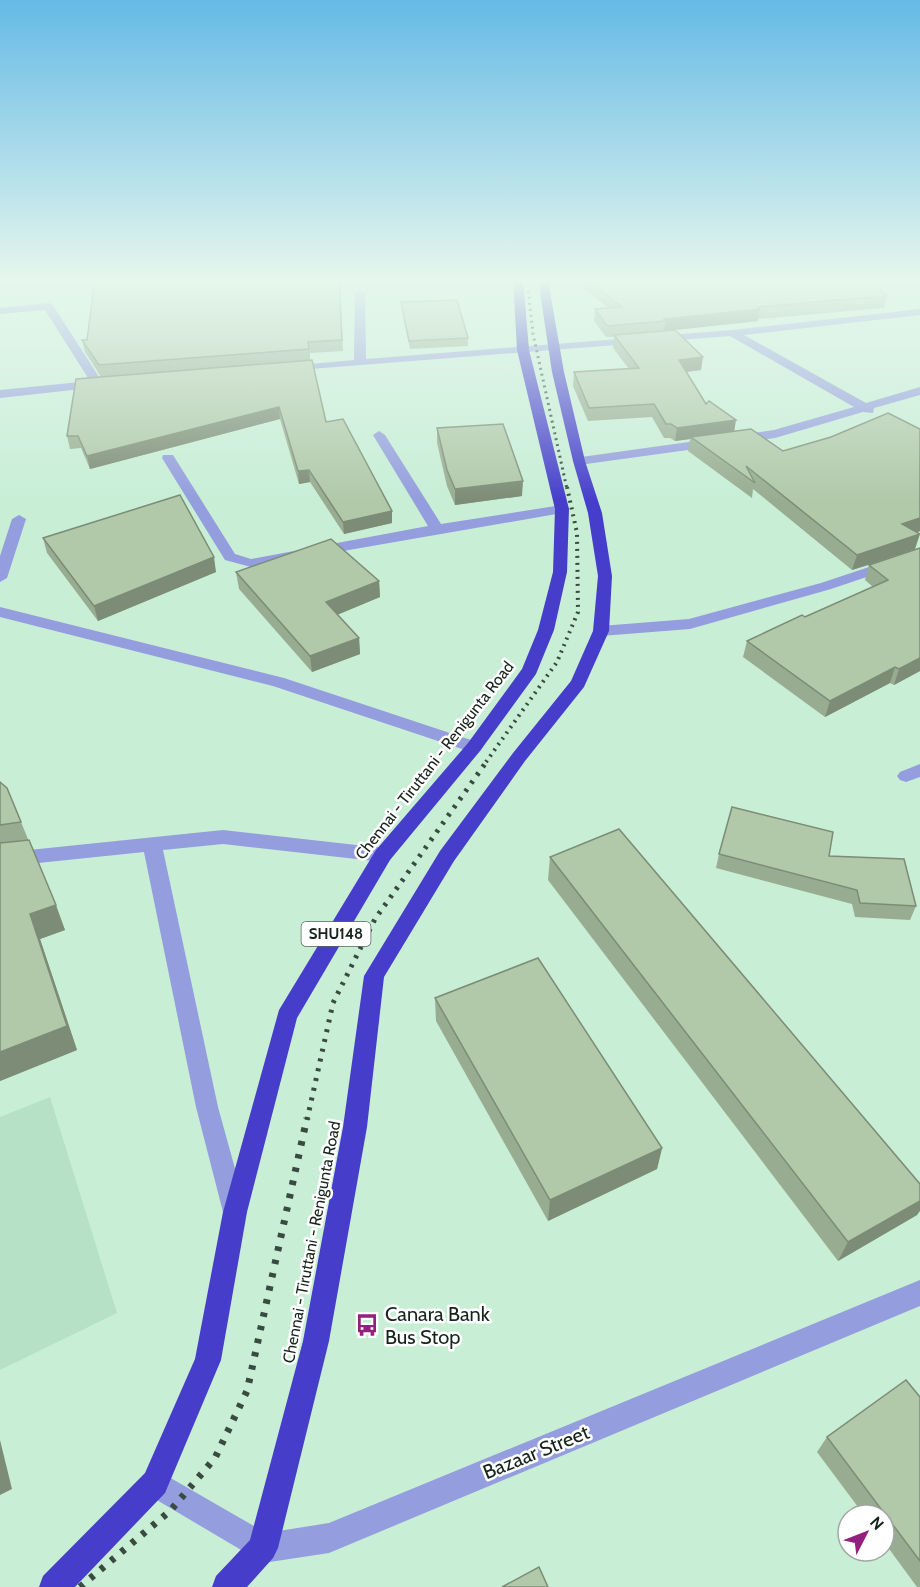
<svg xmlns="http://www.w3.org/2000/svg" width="920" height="1587" font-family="Cabin,sans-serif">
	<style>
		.built { fill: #b6e1c6 }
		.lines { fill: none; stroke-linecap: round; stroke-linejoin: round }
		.minor { fill: #949ddd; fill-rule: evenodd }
		.highway { fill: #463ecb; fill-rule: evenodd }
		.rail-far3 { stroke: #394b40; stroke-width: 3; stroke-dasharray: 2 4; stroke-linecap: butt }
		.rail-far2 { stroke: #394b40; stroke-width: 4; stroke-dasharray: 2 5; stroke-linecap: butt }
		.rail-far1 { stroke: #394b40; stroke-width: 5; stroke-dasharray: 3 7; stroke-linecap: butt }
		.rail { stroke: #394b40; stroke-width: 7; stroke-dasharray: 4.5 9; stroke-linecap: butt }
		.wall { fill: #98ac91 }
		.shaded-wall { fill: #7c8c76 }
		.building { fill: #b1c8a9; stroke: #7c8c76; stroke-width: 1.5 }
		.labels { text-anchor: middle; stroke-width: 5; stroke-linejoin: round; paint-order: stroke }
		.shield { fill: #fff; stroke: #5c6660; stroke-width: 1.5 }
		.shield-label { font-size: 15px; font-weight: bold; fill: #16241c }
		.street-label { font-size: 16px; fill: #16241c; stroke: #fff }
		.near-poi-label { font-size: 20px; fill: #16241c; stroke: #fff; text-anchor: start }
		.near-street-label { font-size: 20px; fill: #16241c; stroke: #fff }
	</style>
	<rect width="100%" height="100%" fill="#c8eed6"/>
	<!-- built -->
	<polygon class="built" points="50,1097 117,1313 0,1370 0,1117"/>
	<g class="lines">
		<!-- minor -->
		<g class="minor">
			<polygon points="360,289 365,292 366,359 732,330 920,309 920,315 744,335 866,403 920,387 920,395 874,408 873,413 863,412 775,438 579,465 573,461 574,458 774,430 854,407 730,336 285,371 285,367 289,366 354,360 355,292"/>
			<polygon points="48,303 52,304 101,380 106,383 100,387 0,398 0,390 90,381 45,310 0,314 0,308"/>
			<polygon points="379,431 385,435 441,524 562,505 569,509 562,513 251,567 225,560 162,458 163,455 173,455 235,554 251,559 428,526 373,435"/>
			<polygon points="19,515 26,519 7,578 0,582 0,556 12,519"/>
			<polygon points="920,550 920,559 831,589 690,629 601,636 593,631 601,626 689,619 821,583"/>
			<polygon points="0,607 284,678 480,743 483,747 480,751 474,753 273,686 0,617"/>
			<polygon points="920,764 920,777 906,782 900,780 897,776 900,772"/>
			<polygon points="223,830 383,848 390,850 392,855 390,860 383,862 223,844 163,850 218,1107 247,1212 244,1220 235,1224 226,1220 223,1212 196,1107 144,852 0,867 0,853"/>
			<polygon points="920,1280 920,1306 329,1553 263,1563 145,1493 141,1483 145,1473 155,1469 266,1533 329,1523"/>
		</g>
		<!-- highway -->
		<g class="highway">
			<polygon points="513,279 523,279 529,350 569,509 567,572 554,630 536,674 480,751 390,860 297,1018 247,1212 221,1360 165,1493 75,1587 39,1587 43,1576 145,1473 195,1359 223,1212 279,1010 376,850 468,743 522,669 538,630 553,572 555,509 517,350"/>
			<polygon points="541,279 551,279 550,292 564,372 585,461 602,513 612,576 609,631 584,687 525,761 454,861 384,977 367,1127 329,1341 278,1548 273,1558 247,1587 212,1587 216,1576 250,1540 303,1341 343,1127 364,976 440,851 513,753 571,681 593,631 598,576 588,513 573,461 552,372 540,292"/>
		</g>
		<!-- rail-far3 -->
		<polyline class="rail-far3" points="527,279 533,334 567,489"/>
		<!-- rail-far2 -->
		<polyline class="rail-far2" points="486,762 557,662 578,612 577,533 567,487"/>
		<!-- rail-far1 -->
		<polyline class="rail-far1" points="307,1120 333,1003 375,919 487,761"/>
		<!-- rail -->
		<polyline class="rail" points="80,1587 170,1511 215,1458 247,1391 307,1118"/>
	</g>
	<!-- wall -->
	<g class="wall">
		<polygon points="340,279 343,351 310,353 310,360 326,422 392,523 344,534 310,482 299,484 280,419 90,469 81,448 70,449 67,436 294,361 101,377 85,352 82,340"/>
		<polygon points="572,279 868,279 887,296 884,308 758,319 758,321 667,331 701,370 686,372 706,404 734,431 783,451 920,429 920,531 917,533 915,549 920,671 894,685 890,683 825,717 743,657 747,641 873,587 865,580 869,565 852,570 753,489 752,498 688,451 690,439 675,441 670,438 664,438 652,417 588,421 573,386 574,372 629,369 613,348 614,337 606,337 594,321 595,309 608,308"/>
		<polygon points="401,302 468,338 468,346 410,349 402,310"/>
		<polygon points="437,428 522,496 455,505 447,486 437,443"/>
		<polygon points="43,538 216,572 98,621 47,553"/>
		<polygon points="236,572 379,581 380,597 337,615 359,638 360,654 312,672 239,589"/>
		<polygon points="0,782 21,822 65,930 40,939 77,1050 0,1081"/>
		<polygon points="719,854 829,856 916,906 910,920 855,917 852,904 716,868"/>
		<polygon points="550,857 917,1215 838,1261 548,880"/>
		<polygon points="435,998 662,1148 657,1169 548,1221 436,1021"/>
		<polygon points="920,1397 920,1587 917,1587 884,1542 884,1515 864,1515 817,1452 827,1437"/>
	</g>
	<!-- shaded-wall -->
	<g class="shaded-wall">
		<polygon points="760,309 758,321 664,331 666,321 664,319"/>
		<polygon points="703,357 701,370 677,373 679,360"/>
		<polygon points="279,407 280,419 90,469 87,456"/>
		<polygon points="736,420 734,433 691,437 690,439 675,441 677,428"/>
		<polygon points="309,470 310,482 299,484 298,471"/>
		<polygon points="523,481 522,496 455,505 455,489"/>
		<polygon points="392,511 392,523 344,534 343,522"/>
		<polygon points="920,518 920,531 897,539 902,524"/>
		<polygon points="920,534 915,549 852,570 857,555"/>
		<polygon points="214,557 216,572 98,621 94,606"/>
		<polygon points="379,581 380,597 327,619 326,602"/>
		<polygon points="359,638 360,654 312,672 310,656"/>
		<polygon points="920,658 920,671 894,685 899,669"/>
		<polygon points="895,667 890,683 825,717 830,701"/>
		<polygon points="56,905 65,930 40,939 77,1050 0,1081 0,1052 30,914"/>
		<polygon points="662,1148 657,1169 548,1221 550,1200"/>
		<polygon points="920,1201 920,1211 917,1215 838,1261 848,1242"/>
		<polygon points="0,1440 12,1489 0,1495"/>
	</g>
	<!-- building -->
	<g class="building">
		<polygon points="95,279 339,279 342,340 308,342 309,349 99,365 82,340 87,340"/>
		<polygon points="587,279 868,279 887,296 758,307 760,309 664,319 666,321 607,326 595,309 622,307"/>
		<polygon points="457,300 468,338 409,341 401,302"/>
		<polygon points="675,330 703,357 679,360 706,404 709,401 736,420 677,428 671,424 666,424 654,404 589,408 574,372 639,368 614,335"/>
		<polygon points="312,360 326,422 343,419 392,511 343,522 309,470 298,471 279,407 87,456 78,436 67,436 76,379"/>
		<polygon points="888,413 920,429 920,518 902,524 920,534 857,555 746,466 755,483 691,437 751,429 783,451 831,437"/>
		<polygon points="503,424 523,481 455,489 447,470 437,428"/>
		<polygon points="180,495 214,557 94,606 43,538"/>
		<polygon points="331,539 379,581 326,602 359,638 310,656 236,572"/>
		<polygon points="920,548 920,658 899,669 895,667 830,701 747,641 802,615 805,617 888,580 869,565"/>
		<polygon points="0,782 7,788 21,822 0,825"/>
		<polygon points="732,807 833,832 829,856 904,859 916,906 860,903 857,890 719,854"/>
		<polygon points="619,829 920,1184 920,1201 848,1242 550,857"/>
		<polygon points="29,840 56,905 30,914 67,1026 0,1052 0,843"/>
		<polygon points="538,958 662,1148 550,1200 435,998"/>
		<polygon points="906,1380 920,1397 920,1561 827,1437"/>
		<polygon points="539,1567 548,1587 502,1587"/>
	</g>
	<!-- sky -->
	<linearGradient id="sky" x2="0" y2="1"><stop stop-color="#65bae6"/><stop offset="0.56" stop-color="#e6f7ed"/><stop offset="1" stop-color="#e6f7ed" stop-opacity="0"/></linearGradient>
	<rect width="920" height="501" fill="url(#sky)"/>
	<!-- icons -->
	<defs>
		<g id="bus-bare" transform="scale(1.8)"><path d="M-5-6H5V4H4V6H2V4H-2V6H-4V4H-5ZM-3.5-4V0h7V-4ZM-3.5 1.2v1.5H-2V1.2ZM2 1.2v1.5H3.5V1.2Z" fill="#94207e" stroke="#fff" stroke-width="2.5" paint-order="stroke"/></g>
	</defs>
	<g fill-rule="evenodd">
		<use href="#bus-bare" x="367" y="1325"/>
	</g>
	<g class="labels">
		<!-- shield labels -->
		<rect class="shield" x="301.5" y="922" width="69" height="24" rx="4.5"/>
		<g class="shield-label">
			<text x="336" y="939">SHU148</text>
		</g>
		<!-- street labels -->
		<g class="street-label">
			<text transform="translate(434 760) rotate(-52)" y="6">Chennai - Tiruttani - Renigunta Road</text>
			<text transform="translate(311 1242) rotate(-79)" y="6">Chennai - Tiruttani - Renigunta Road</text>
		</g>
		<!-- near-poi labels -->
		<g class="near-poi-label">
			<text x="385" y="1321">Canara Bank<tspan x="385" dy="23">Bus Stop</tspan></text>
		</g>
		<!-- near-street labels -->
		<g class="near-street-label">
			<text transform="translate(536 1452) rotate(-22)" y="7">Bazaar Street</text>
		</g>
	</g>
	<!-- north arrow -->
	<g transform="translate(866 1533) rotate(48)"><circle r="28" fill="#ffffff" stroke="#a2a7a4" stroke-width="1.5"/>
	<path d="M0-4.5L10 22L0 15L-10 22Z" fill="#94207e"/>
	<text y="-9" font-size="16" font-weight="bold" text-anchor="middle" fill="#16241c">N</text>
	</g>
</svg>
